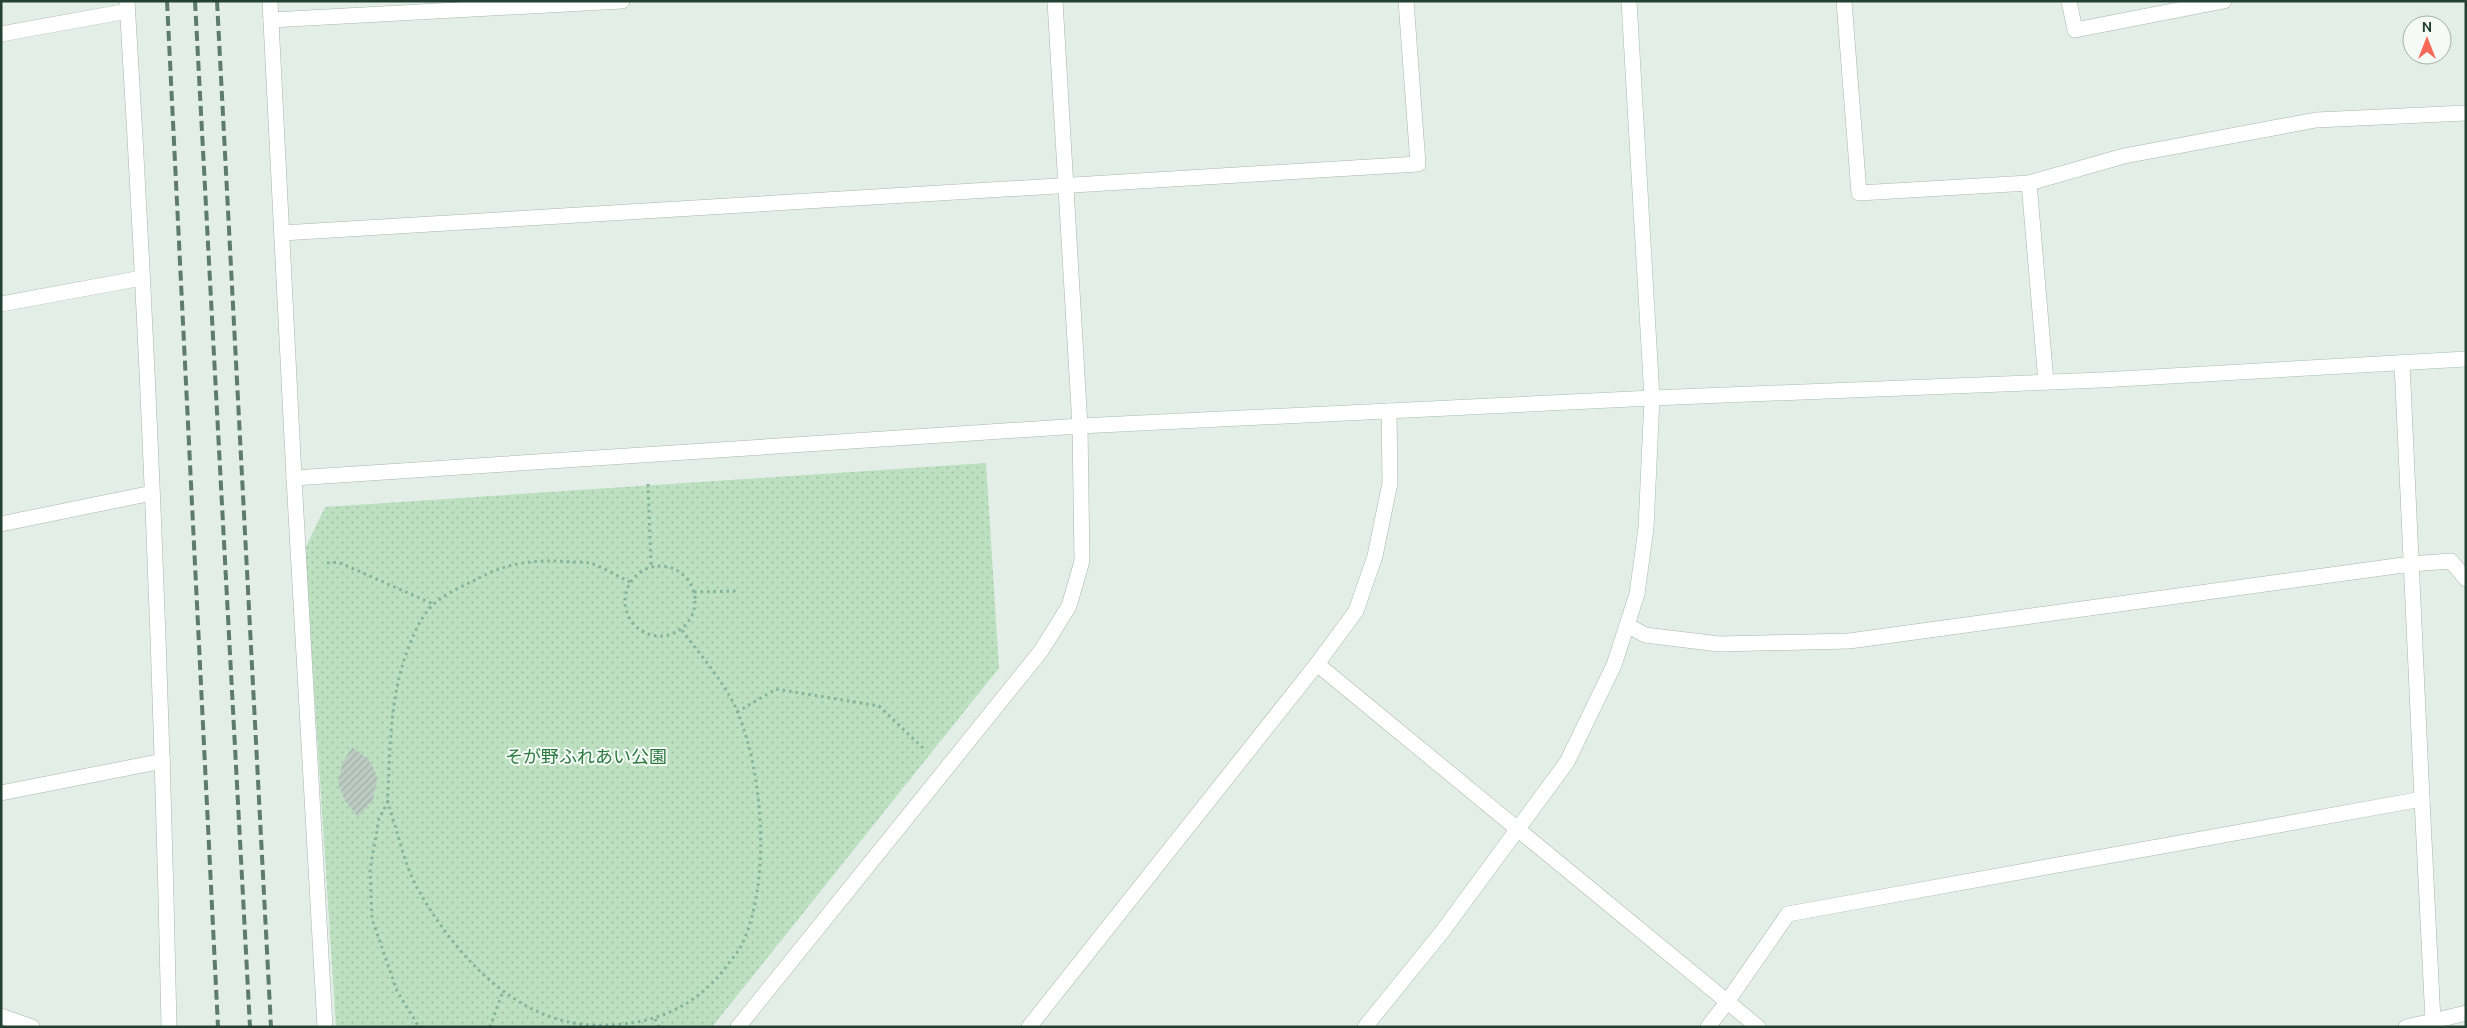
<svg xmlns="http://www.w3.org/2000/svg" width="2467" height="1028" font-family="Ubuntu,'Noto Sans JP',sans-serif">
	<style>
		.green { fill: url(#green-dots) }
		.building { fill: url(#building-hatch) }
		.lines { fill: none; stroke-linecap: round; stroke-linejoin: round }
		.street-casing { stroke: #a6b7ae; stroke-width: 16 }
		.secondary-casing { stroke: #a4beb1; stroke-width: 16 }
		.path { stroke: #83b39d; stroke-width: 3; stroke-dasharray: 2.5 4; stroke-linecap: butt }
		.street { stroke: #fff; stroke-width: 15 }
		.secondary { stroke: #fff; stroke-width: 15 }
		.rail { stroke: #5d7c6f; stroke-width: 4; stroke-dasharray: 10 5; stroke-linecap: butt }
		.labels { text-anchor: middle; stroke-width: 4; stroke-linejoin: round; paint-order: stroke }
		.park-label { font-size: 18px; fill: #2a7b3d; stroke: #f5faf7 }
	</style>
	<defs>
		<pattern id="green-dots" width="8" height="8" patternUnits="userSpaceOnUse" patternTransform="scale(1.25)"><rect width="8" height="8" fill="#bce0c0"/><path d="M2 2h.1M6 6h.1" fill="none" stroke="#a1c1a6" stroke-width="1.8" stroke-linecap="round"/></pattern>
		<pattern id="building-hatch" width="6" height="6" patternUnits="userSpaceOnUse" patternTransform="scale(1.25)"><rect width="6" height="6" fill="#bcccc3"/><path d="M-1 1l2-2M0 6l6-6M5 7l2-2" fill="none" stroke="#a1b0a8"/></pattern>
	</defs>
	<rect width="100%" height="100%" fill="#e4eee8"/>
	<!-- green -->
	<polygon class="green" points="986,463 999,668 712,1027 336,1027 305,549 325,507"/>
	<!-- building -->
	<polygon class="building" points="352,747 368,759 374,769 377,780 373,800 358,817 345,801 338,783 342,764"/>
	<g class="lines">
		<!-- street casing -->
		<g class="street-casing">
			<g id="street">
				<path d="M127,1C148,343 162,685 169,1027"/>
				<polyline points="270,1 294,478 325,1027"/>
				<polyline points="1844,1 1859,193 2029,183"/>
				<polyline points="2069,1 2075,30 2224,1"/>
				<polyline points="271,20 622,1"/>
				<polyline points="1,34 128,11"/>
				<polyline points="282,233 1418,164 1406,1"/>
				<polyline points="1,304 142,278"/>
				<polyline points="2046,382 2029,183 2124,156 2316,120 2466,113"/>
				<polyline points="294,478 1080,426"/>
				<polyline points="1,524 152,493"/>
				<polyline points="1627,625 1645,635 1719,644 1849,641 2411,564 2451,561 2466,579"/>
				<polyline points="1317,664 1758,1027"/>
				<polyline points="1,793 163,761"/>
				<polyline points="1,1016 32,1027"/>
				<polyline points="2433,1021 2466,1013"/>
				<polyline points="738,1027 1041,651 1069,606 1082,561 1080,426 1055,1"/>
				<polyline points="1029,1027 1317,664 1356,611 1375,556 1390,483 1389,411"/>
				<polyline points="1708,1027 1727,1002 1788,914 2422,799 2402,363"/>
				<polyline points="2406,1027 2433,1021 2422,799"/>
			</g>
		</g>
		<!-- secondary casing -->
		<g class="secondary-casing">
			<g id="secondary">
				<polyline points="1080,426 1652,398 2101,380 2466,359"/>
				<polyline points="1365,1027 1442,932 1567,762 1614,665 1637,594 1646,528 1652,398 1629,1"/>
			</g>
		</g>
		<!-- path -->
		<g class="path">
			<polyline points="648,484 651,566"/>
			<polyline points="327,563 338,562 433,604"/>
			<circle cx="660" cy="601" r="35"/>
			<path d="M630,582C617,576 603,567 590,563C584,562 577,562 571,562C537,559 509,562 479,578C465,585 448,592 435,603C417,617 403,660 398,682C392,711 390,740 389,770C389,780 387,791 388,801C390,812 394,822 397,832C402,851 409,874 419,891C454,953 515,1022 592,1025C649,1027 695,1010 729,963C734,956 740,950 743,942C771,880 763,774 738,713C725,682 700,655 681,629"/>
			<polyline points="694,592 738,591"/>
			<polyline points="737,712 776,689 879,706 924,749"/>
			<polyline points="388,801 379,819 370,869 372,919 397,991 419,1027"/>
			<polyline points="655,1019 659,1027"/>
			<polyline points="490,1027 503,991"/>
		</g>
		<!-- street -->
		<use href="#street" class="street"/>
		<!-- secondary -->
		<use href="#secondary" class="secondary"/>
		<!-- rail -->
		<g class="rail">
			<polyline points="167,1 218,1027"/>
			<polyline points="195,1 250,1027"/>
			<polyline points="217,1 271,1027"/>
		</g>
	</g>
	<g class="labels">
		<!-- park labels -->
		<g class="park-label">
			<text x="586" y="763">そが野ふれあい公園</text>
		</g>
	</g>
	<!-- border -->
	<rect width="2467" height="1028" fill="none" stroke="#224134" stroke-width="5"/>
	<!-- north arrow -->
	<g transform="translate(2427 40)"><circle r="24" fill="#f5faf7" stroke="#a1b0a9"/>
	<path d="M0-4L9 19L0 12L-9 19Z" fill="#f96757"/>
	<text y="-8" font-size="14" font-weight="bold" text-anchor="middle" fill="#224134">N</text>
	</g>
</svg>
